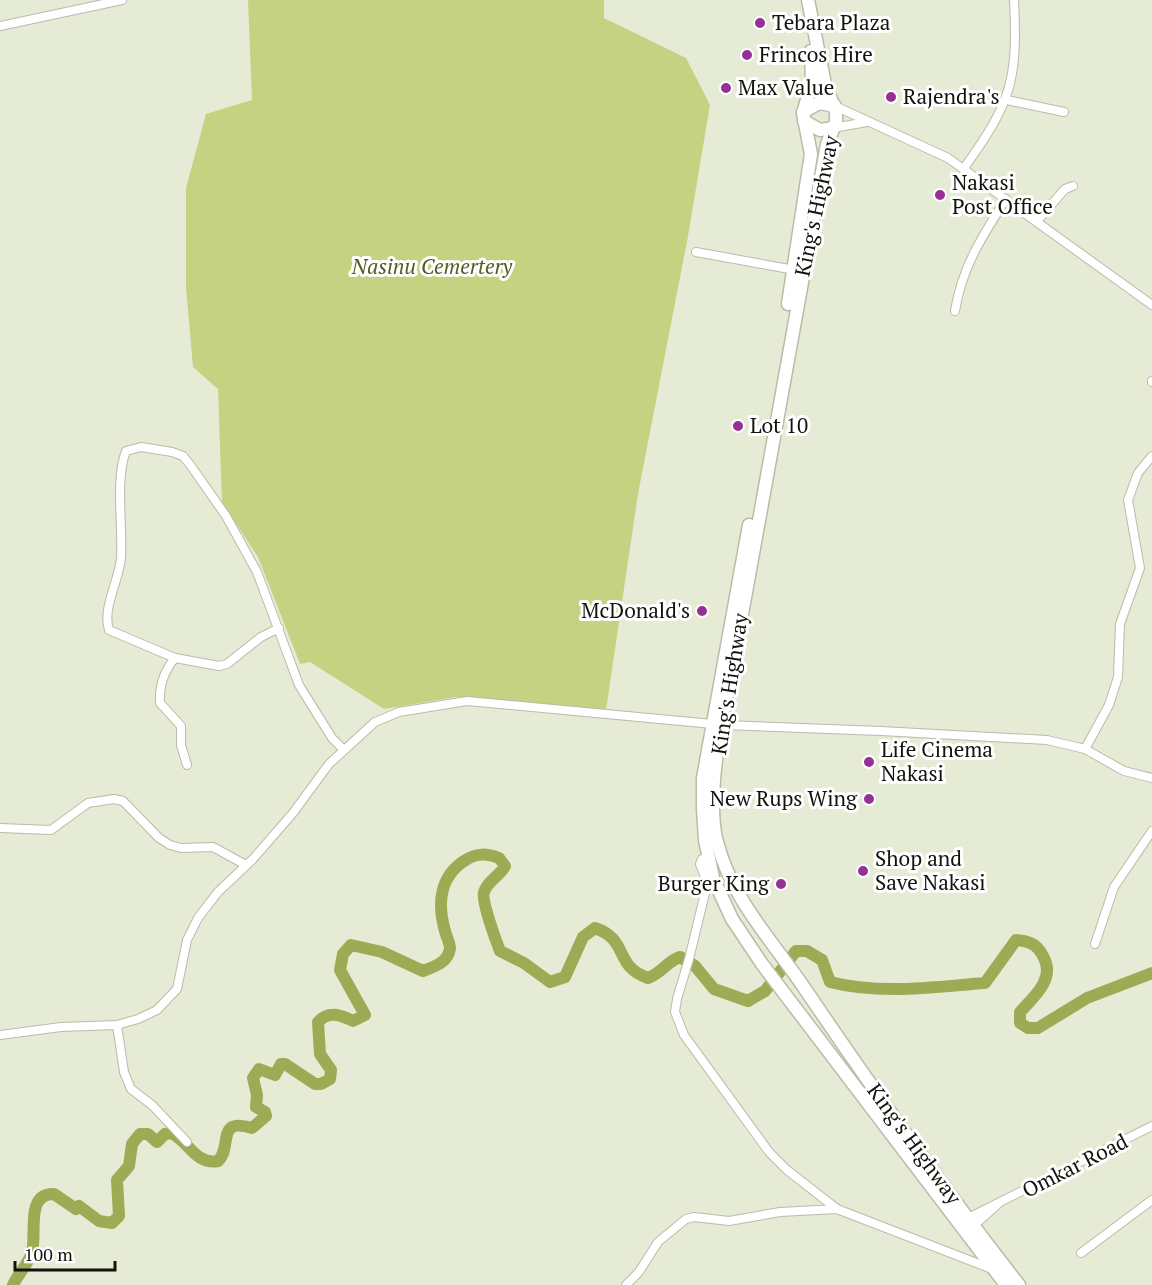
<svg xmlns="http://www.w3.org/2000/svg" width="1152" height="1285" font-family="'PT Serif',serif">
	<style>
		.green { fill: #c4d281 }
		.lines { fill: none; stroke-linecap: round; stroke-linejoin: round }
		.river { stroke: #9dab55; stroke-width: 12 }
		.minor-casing { stroke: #b8bca9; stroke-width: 10 }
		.highway-casing { stroke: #b8bca9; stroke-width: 15 }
		.minor { stroke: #fff; stroke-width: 8 }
		.highway { stroke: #fff; stroke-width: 12 }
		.poi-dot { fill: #943096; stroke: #fff; stroke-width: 2 }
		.labels { text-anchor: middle; stroke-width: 6; stroke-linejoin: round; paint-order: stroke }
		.poi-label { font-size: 21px; fill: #12130c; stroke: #fff; text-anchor: start }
		.street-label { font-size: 21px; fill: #12130c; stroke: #fff }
		.park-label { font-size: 21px; font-style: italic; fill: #545d20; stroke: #fff }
	</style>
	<rect width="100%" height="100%" fill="#e6ebd6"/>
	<!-- green -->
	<polygon class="green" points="248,0 604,0 604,18 686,58 710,105 688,236 638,494 606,710 456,697 384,709 310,662 300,664 258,557 222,502 218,389 193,367 186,287 186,188 206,114 252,100"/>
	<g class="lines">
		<!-- river -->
		<path class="river" d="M13,1285C18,1274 29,1263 32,1252C37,1235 25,1193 54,1194L76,1209L79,1206L99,1221L112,1223L119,1216L117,1180L129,1166L132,1144L140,1134H148L157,1142L165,1134L171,1133C189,1141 195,1165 218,1161C233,1147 215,1117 252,1128L266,1116L265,1112L256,1107L257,1095L253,1078L259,1069L275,1075L281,1064H285L315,1084H321L330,1079L331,1070L320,1054L318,1022C329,1010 341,1015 353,1021L365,1015L340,970L343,954L351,945L382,952L423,971C434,967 449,962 450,948C450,943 446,936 445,931C437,903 440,877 464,861C476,853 486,853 499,858L505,866C500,876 487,881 484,892C481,900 496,941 500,951L524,963L550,982L565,977L583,937L595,928C630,940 613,966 648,978C662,973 666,962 680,957L695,966L714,989L748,1001L765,991L796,951H807L822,960L830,982C881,995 933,987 985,983L1016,940C1029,941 1037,944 1043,956C1056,978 1035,996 1020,1012V1023L1028,1028H1038L1087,998L1152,973"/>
		<!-- minor casing -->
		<g class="minor-casing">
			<g id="minor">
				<polyline points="0,26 122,0"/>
				<polyline points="1007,100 1064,112"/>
				<polyline points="835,106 948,158 1152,305"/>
				<polyline points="833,128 867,122"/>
				<path d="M964,168C1011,103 1018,81 1014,0"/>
				<polyline points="1037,221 1065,189 1073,186"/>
				<polyline points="696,252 795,270"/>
				<path d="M955,311C962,267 983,235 1006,199"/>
				<polyline points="1152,381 1152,382"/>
				<path d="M279,628L261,637L227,664L219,666L175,658L109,630C102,608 119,581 121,558C123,527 115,478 126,451L141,447L172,452L183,456L191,466L226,516L257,572L299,685L332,738L343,749"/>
				<path d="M175,658C164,671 159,686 160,703L181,726V745L187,765"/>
				<polyline points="1085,749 1109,705 1118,677 1120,624 1140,568 1128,500 1138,473 1152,456"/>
				<polyline points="0,828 51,830 88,803 114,799 123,801 159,838 170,845 181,848 213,847 246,865"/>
				<polyline points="708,857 702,859 700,864 707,882 706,889 689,959 677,999 675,1012 684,1035 769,1152 787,1170 837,1209"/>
				<polyline points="1095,944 1114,887 1152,831"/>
				<polyline points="117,1025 124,1072 131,1089 152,1105 187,1142"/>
				<polyline points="0,1035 61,1027 117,1025 138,1019 157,1010 177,989 187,940 198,918 218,892 253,859 293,813 329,764 375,722 399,712 467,701 723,725 881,731 1047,740 1085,749 1124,771 1152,778"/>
				<polyline points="966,1219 1152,1126"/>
				<polyline points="970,1229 998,1204"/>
				<polyline points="1081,1253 1152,1200"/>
				<polyline points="626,1285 639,1272 658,1242 686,1219 694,1217 729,1221 780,1212 837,1209 992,1269"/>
			</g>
		</g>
		<!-- highway casing -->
		<g class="highway-casing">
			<g id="highway">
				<path d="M808,0L825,84L836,112V122L827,144C796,307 767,469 739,631C729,686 703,791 717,842C732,899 770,938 803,986C872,1088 943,1188 1019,1285"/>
				<polyline points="803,112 819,103 835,106"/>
				<polyline points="804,121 820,130 833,128"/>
				<polyline points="788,304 811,154 803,113 812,83 811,51"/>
				<polyline points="749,525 703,778 703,809 705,840 713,878 732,919 762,964 1006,1285"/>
			</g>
		</g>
		<!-- minor -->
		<use href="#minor" class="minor"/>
		<!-- highway -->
		<use href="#highway" class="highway"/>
	</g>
	<!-- markers -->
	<g class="poi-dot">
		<circle cx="760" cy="23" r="6"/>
		<circle cx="747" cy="55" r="6"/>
		<circle cx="726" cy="88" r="6"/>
		<circle cx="891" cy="97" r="6"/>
		<circle cx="940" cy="195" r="6"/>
		<circle cx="738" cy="426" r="6"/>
		<circle cx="702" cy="611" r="6"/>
		<circle cx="869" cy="762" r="6"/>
		<circle cx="869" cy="799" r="6"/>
		<circle cx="863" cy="871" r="6"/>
		<circle cx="781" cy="884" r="6"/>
	</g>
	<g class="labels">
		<!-- poi labels -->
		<g class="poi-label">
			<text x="772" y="30">Tebara Plaza</text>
			<text x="759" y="62">Frincos Hire</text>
			<text x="738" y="95">Max Value</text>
			<text x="903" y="104">Rajendra's</text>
			<text x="952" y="190">Nakasi<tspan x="952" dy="24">Post Office</tspan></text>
			<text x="750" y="433">Lot 10</text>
			<text x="690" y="618" text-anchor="end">McDonald's</text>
			<text x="881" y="757">Life Cinema<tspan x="881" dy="24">Nakasi</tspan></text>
			<text x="857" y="806" text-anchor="end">New Rups Wing</text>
			<text x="875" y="866">Shop and<tspan x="875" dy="24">Save Nakasi</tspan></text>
			<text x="769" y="891" text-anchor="end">Burger King</text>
		</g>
		<!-- street labels -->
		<g class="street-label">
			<text transform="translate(817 206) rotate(-78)" y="7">King's Highway</text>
			<text transform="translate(730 684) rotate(-81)" y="7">King's Highway</text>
			<text transform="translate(914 1144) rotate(54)" y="7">King's Highway</text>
			<text transform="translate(1075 1166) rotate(-27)" y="7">Omkar Road</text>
		</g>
		<!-- park labels -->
		<g class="park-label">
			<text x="432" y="274">Nasinu Cemertery</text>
		</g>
	</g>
	<!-- scale -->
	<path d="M15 1261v9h100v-9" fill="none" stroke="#12130c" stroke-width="3"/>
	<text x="24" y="1261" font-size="18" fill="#12130c" stroke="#ffffff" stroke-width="4.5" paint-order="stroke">100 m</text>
</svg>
